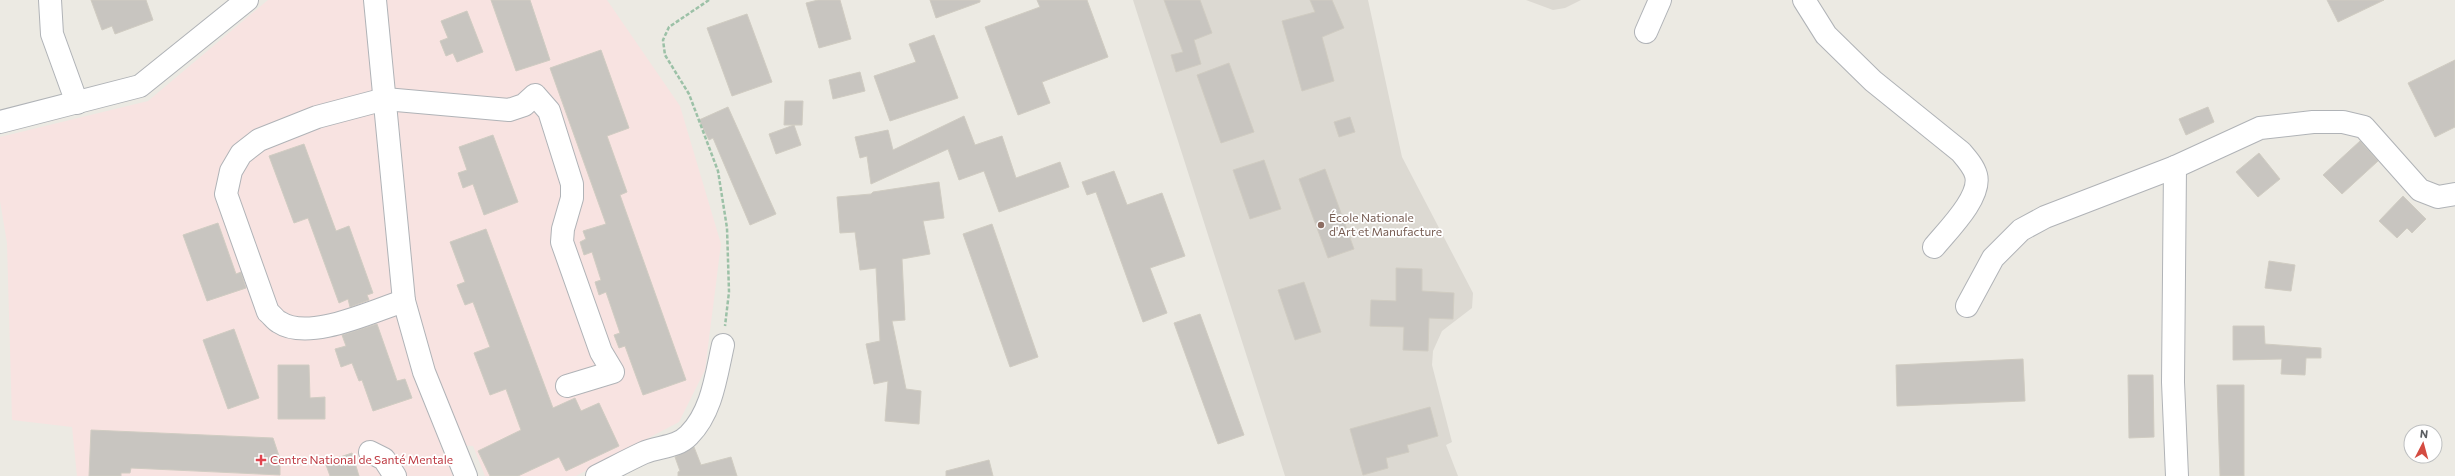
<svg xmlns="http://www.w3.org/2000/svg" width="2455" height="476" font-family="Commissioner,sans-serif">
	<style>
		.education { fill: #dcd9d2 }
		.medical { fill: #f8e3e1 }
		.building { fill: #c8c5c0; stroke: #d0ccc2 }
		.lines { fill: none; stroke-linecap: round; stroke-linejoin: round }
		.minor-casing { stroke: #b0b3b7; stroke-width: 24 }
		.path { stroke: #9cc1a7; stroke-width: 2.5; stroke-dasharray: 4 2; stroke-linecap: butt }
		.minor { stroke: #fff; stroke-width: 22 }
		.education-dot { fill: #8d6e63; stroke: #fff; stroke-width: 1.5 }
		.health-dot { fill: #e0444e; stroke: #fff; stroke-width: 1.5 }
		.labels { text-anchor: middle; stroke-width: 3.5; stroke-linejoin: round; paint-order: stroke }
		.education-label { font-size: 12px; fill: #785e54; stroke: #fff; text-anchor: start }
		.health-label { font-size: 12px; fill: #be3a42; stroke: #fff; text-anchor: start }
	</style>
	<rect width="100%" height="100%" fill="#eceae3"/>
	<!-- education -->
	<g class="education">
		<polygon points="1133,0 1368,0 1402,157 1473,293 1472,308 1442,331 1433,351 1432,365 1452,442 1446,445 1458,476 1285,476"/>
		<polygon points="1526,0 1581,0 1565,8 1553,10"/>
	</g>
	<!-- medical -->
	<polygon class="medical" points="268,0 607,0 680,106 721,244 705,370 679,422 576,476 485,476 473,446 440,444 453,476 77,476 72,427 12,420 7,243 0,201 0,137 148,101"/>
	<!-- building -->
	<g class="building">
		<polygon points="91,0 146,0 153,20 115,34 112,26 102,30"/>
		<polygon points="491,0 530,0 550,60 516,71"/>
		<polygon points="818,0 840,0 851,39 819,48 806,3"/>
		<polygon points="930,0 980,0 980,2 936,18"/>
		<polygon points="1037,0 1087,0 1108,57 1042,82 1050,103 1018,115 985,27 1040,7"/>
		<polygon points="1164,0 1200,0 1212,33 1194,40 1201,64 1176,72 1171,55 1183,52"/>
		<polygon points="1310,0 1332,0 1344,28 1322,37 1334,81 1302,91 1282,21 1315,12"/>
		<polygon points="2327,0 2384,0 2338,22"/>
		<polygon points="467,11 483,52 457,62 453,53 446,56 440,41 448,38 441,21"/>
		<polygon points="747,14 772,82 732,96 707,28"/>
		<polygon points="934,35 958,98 890,121 874,76 916,62 909,44"/>
		<polygon points="601,50 629,128 607,136 627,192 620,195 686,380 643,395 625,346 619,348 614,335 620,333 606,292 599,295 595,282 601,280 592,252 584,255 580,242 586,239 583,231 606,224 550,68"/>
		<polygon points="2455,60 2455,127 2435,137 2408,83"/>
		<polygon points="1229,63 1254,132 1221,143 1197,75"/>
		<polygon points="860,72 865,91 833,99 829,80"/>
		<polygon points="785,101 803,101 802,125 784,125"/>
		<polygon points="728,107 776,214 750,225 713,138 709,140 699,120"/>
		<polygon points="2208,107 2214,122 2186,135 2179,119"/>
		<polygon points="964,116 975,145 1002,136 1016,178 1060,162 1069,187 999,212 984,171 959,180 948,149 871,184 867,156 860,158 855,137 888,130 893,150"/>
		<polygon points="1350,117 1355,132 1339,137 1334,122"/>
		<polygon points="794,125 801,145 776,154 769,134"/>
		<polygon points="493,135 518,202 484,215 473,184 463,188 458,173 467,170 459,147"/>
		<polygon points="2360,141 2378,161 2342,194 2323,175"/>
		<polygon points="304,144 336,231 349,226 373,293 367,295 369,300 350,307 348,299 339,303 308,218 294,223 269,156"/>
		<polygon points="2259,153 2280,179 2258,197 2236,172"/>
		<polygon points="1264,160 1281,209 1250,219 1233,170"/>
		<polygon points="1325,169 1354,249 1328,258 1299,179"/>
		<polygon points="1114,171 1127,205 1162,193 1185,256 1150,268 1167,313 1143,322 1096,192 1087,195 1082,182"/>
		<polygon points="939,182 944,218 923,221 930,254 902,259 905,320 892,321 906,389 921,391 919,424 885,421 888,381 874,384 866,344 880,341 876,268 860,270 855,232 840,233 837,197 871,194 873,192"/>
		<polygon points="2403,196 2426,219 2412,233 2407,228 2397,238 2379,221"/>
		<polygon points="218,223 236,274 241,272 246,288 207,301 183,235"/>
		<polygon points="992,224 1038,357 1010,367 963,234"/>
		<polygon points="486,229 553,408 575,398 581,411 599,403 619,446 566,471 559,457 518,476 490,476 478,451 521,430 506,389 490,395 474,353 490,347 473,302 465,305 457,285 465,282 450,242"/>
		<polygon points="2269,261 2295,265 2291,291 2265,288"/>
		<polygon points="1396,268 1422,269 1422,291 1454,293 1453,319 1429,318 1428,351 1403,350 1404,327 1370,326 1371,300 1396,301"/>
		<polygon points="1304,282 1321,332 1295,340 1278,290"/>
		<polygon points="1200,314 1244,435 1218,444 1174,323"/>
		<polygon points="377,324 397,381 405,379 412,398 373,411 362,380 359,381 352,363 341,367 335,349 346,346 342,335"/>
		<polygon points="2233,326 2264,326 2265,344 2321,348 2321,358 2306,358 2305,375 2281,374 2282,359 2233,360"/>
		<polygon points="234,329 259,398 228,409 203,340"/>
		<polygon points="2023,359 2025,401 1897,406 1896,365"/>
		<polygon points="278,365 309,365 310,398 325,397 325,419 278,419"/>
		<polygon points="2128,375 2153,375 2154,437 2129,438"/>
		<polygon points="2217,385 2244,385 2244,476 2220,476"/>
		<polygon points="1430,407 1438,436 1407,445 1409,452 1386,458 1388,468 1363,475 1350,429"/>
		<polygon points="91,430 273,438 280,459 280,475 131,468 130,473 121,473 121,476 89,476"/>
		<polygon points="694,447 701,465 731,457 737,476 678,476 678,472 680,471 675,457"/>
		<polygon points="352,453 359,476 330,476 325,462"/>
		<polygon points="989,460 993,476 946,476 946,471"/>
	</g>
	<g class="lines">
		<!-- minor casing -->
		<g class="minor-casing">
			<g id="minor">
				<polyline points="50,0 52,34 77,103"/>
				<polyline points="375,0 404,301 424,372 466,476"/>
				<path d="M1804,0L1826,35L1873,81L1961,152C1967,159 1974,167 1976,175C1982,197 1947,231 1934,247"/>
				<polyline points="1646,32 1660,0"/>
				<polyline points="0,122 140,86 247,0"/>
				<polyline points="2175,167 2173,382 2177,476"/>
				<path d="M404,301C372,311 309,342 279,322C275,320 272,315 268,312L226,194L231,171L241,154L259,140L317,117L385,99L509,110L524,105L535,95L549,111L572,184V198L563,229L562,242L601,352L613,372L567,386"/>
				<polyline points="1967,306 1993,258 2021,230 2045,217 2175,167 2260,128 2313,122 2343,122 2364,127 2420,190 2438,197 2455,194"/>
				<polyline points="370,452 384,459 395,476"/>
				<path d="M597,476C613,468 628,460 643,453C658,446 677,448 689,435C712,412 716,376 723,345"/>
			</g>
		</g>
		<!-- path -->
		<polyline class="path" points="709,0 669,27 663,40 665,55 689,94 718,171 727,228 729,292 725,326"/>
		<!-- minor -->
		<use href="#minor" class="minor"/>
	</g>
	<!-- markers -->
	<circle class="education-dot" cx="1321" cy="225" r="4"/>
	<path class="health-dot" d="M259 454h4v4h4v4h-4v4h-4v-4h-4v-4h4z"/>
	<g class="labels">
		<!-- education labels -->
		<g class="education-label">
			<text x="1329" y="222">École Nationale<tspan x="1329" dy="14">d'Art et Manufacture</tspan></text>
		</g>
		<!-- health labels -->
		<g class="health-label">
			<text x="270" y="464">Centre National de Santé Mentale</text>
		</g>
	</g>
	<!-- north arrow -->
	<g transform="translate(2423 444) rotate(6)"><circle r="19" fill="#ffffff" stroke="#bdbfc0"/>
	<path d="M0-3L7 15L0 10L-7 15Z" fill="#d44c41"/>
	<text y="-6" font-size="11" font-weight="bold" text-anchor="middle" fill="#5b5e62">N</text>
	</g>
</svg>
